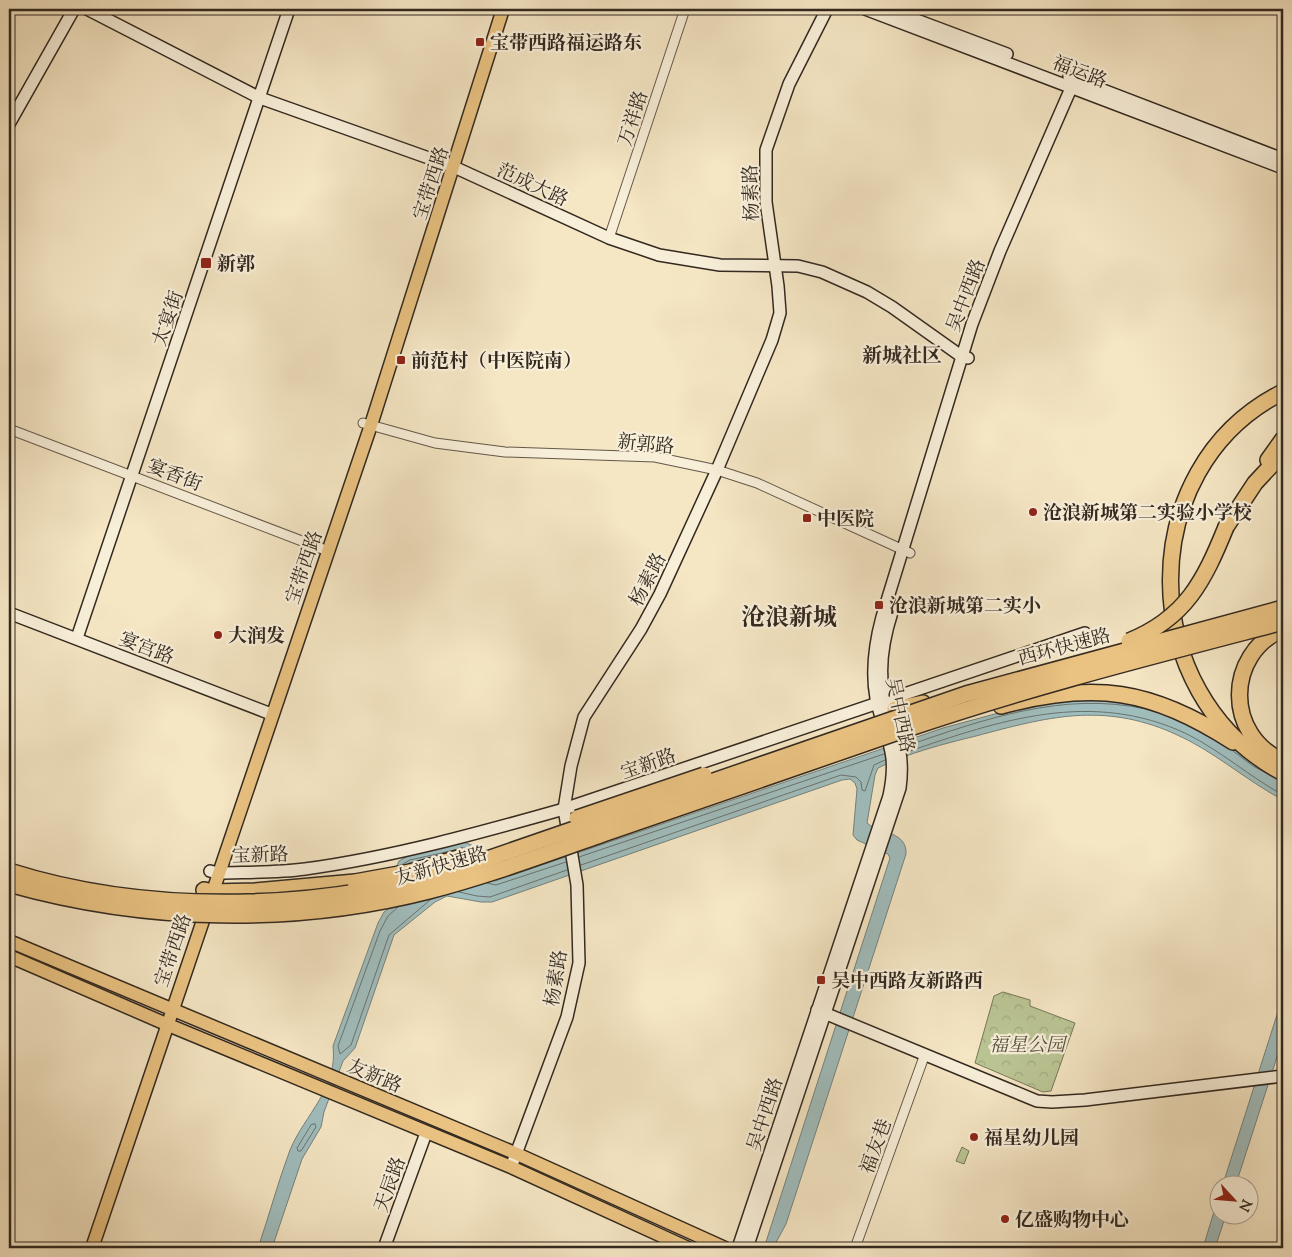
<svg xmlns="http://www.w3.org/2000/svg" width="1292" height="1257" font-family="'Sorts Mill Goudy','Noto Serif SC',serif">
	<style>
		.forest { fill: url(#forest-crowns); stroke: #77775a }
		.pitch { fill: #bbc594; stroke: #77775a }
		.water { fill: #a0bdbd; stroke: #74827e }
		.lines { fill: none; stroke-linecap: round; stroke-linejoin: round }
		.shore { stroke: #6a736e; stroke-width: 1 }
		.street-casing { stroke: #645849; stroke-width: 11 }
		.secondary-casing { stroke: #332920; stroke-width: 14 }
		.primary-casing { stroke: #332920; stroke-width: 15 }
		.highway-casing { stroke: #332920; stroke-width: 18 }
		.street { stroke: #f8efd9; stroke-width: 9 }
		.secondary { stroke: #f8efd9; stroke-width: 11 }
		.primary { stroke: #eac382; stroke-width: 12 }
		.highway { stroke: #eac382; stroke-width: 15 }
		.highway-bridge-casing { stroke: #332920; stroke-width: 18; stroke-linecap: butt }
		.highway-bridge { stroke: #eac382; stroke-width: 15 }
		.poi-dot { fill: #8f2418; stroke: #f8efd9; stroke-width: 2 }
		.labels { text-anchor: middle; stroke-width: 4.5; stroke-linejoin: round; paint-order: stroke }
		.poi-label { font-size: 19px; font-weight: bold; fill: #332920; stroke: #f8efd9; text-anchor: start }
		.street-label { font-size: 19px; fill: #332920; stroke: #f8efd9 }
		.park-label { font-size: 19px; font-style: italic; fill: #55503d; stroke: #f8efd9 }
		.neighbourhood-label { font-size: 20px; font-weight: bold; fill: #332920; stroke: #f8efd9 }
		.district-label { font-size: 24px; font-weight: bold; fill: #332920; stroke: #f8efd9 }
	</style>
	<defs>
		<pattern id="forest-crowns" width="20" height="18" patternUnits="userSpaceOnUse" patternTransform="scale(1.25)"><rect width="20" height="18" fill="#bbc594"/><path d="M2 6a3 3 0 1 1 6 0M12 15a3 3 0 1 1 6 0" fill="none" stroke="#a1a97f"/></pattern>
	</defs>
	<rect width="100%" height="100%" fill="#f5e6c4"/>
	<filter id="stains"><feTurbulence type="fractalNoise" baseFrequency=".004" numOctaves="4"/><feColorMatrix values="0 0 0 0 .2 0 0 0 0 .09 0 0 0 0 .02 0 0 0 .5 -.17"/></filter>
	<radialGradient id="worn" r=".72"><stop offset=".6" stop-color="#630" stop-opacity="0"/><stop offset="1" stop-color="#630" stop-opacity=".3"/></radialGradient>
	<!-- forest -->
	<polygon class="forest" points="1003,992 1030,1000 1030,1006 1075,1023 1051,1091 1043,1092 975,1063 994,996"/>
	<!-- pitch -->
	<polygon class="pitch" points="962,1147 969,1151 964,1164 956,1161"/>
	<!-- water -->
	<g class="water">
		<path d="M1075,697L1139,703L1194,720L1283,778V800C1245,780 1213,750 1173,733C1102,702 1047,717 976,736C943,744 908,753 878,768L875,775L867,823C880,834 907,831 906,854L786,1224L773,1248H764L890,858L888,854L857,840L853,835L857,789L855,783L850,779L842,780L492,902H481L447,896L435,902L394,935L355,1048L343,1061L324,1112L321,1127L302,1159L272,1248H258C269,1216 278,1182 290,1150C305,1114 338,1089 333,1046L378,923L384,912L392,906L395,870L399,861L408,856L461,842C482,844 485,863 492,880L495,881L943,728L1017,708Z"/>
		<polygon points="1283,996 1283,1030 1276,1060 1236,1184 1223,1184"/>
		<polygon points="1219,1195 1220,1214 1226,1215 1215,1248 1203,1248"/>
	</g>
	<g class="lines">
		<!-- shore -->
		<g class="shore">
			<path d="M906,746C985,719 1063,691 1146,709"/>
			<polyline points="1233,751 1253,766 1283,782"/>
			<path d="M907,752C1000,720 1092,689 1187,734C1221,751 1250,777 1283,795"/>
			<polyline points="579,857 884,754"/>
			<polyline points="403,864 410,860 464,848"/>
			<polyline points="581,865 841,775 856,777 861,782 862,790 865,791 874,765 885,760"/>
			<polyline points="487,883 496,885 566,862"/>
			<polyline points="459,892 477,896 490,897 567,870"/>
			<polyline points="398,907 388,916 380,931 338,1046 340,1054 351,1045 389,935 430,900"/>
			<polygon points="315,1124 316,1127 301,1151 298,1151 297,1148 311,1125"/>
		</g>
		<!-- street casing -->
		<g class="street-casing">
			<g id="street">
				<polyline points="609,238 685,9"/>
				<polyline points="363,423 435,443 505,452 655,457 717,470 757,483 910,553"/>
				<polyline points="9,429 328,551"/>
				<polyline points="855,1248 925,1054"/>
			</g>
		</g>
		<!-- secondary casing -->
		<g class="secondary-casing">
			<g id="secondary">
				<polyline points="87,9 260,98 454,167 609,238 659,255 720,265 798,266 822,272 867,292 892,307 961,356 968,358"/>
				<polyline points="865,9 1283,168"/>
				<polyline points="887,9 1007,54"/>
				<polyline points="1069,77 1283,159"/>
				<polyline points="9,124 74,9"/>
				<polyline points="9,613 271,714"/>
				<polyline points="77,638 289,9"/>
				<path d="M210,871L217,873C246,872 276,873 305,869C393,857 479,833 564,809L1085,633"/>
				<polyline points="817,1010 1037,1101 1052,1102 1085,1100 1283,1076"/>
				<polyline points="513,1162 567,1017 579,963 577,885 564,809 571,766 584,717 641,629 660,594 717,470 772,340 780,313 778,286 766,202 766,150 789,84 827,9"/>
				<polyline points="384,1248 426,1133"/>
				<path d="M738,1248L889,796C899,749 885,740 876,698C871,671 875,643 882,617L972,324L1000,251L1075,79"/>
				<path d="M747,1248L900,788C906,743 890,729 883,689C879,664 884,637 892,612"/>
			</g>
		</g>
		<!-- primary casing -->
		<g class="primary-casing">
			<g id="primary">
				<polyline points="9,941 517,1154 725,1248"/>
				<polyline points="9,956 166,1024 511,1167 688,1248"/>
				<polyline points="92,1248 371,425 503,9"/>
			</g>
		</g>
		<!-- highway casing -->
		<g class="highway-casing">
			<g id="highway">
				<path d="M1283,392C1131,468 1135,695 1283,773"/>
				<polyline points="1268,460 1283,439"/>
				<polyline points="1226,527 1255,483 1283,453"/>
				<path d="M1283,629C1225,654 1225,736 1283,761"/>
				<path d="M1001,706C1094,681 1152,689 1233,742"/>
				<polyline points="895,709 923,703"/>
				<polyline points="204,890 211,892 255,891 355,882"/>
			</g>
		</g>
		<!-- street -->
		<use href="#street" class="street"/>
		<!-- secondary -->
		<use href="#secondary" class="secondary"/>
		<!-- primary -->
		<use href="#primary" class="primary"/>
		<!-- highway -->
		<use href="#highway" class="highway"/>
		<!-- highway-bridge casing -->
		<g class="highway-bridge-casing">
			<g id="highway-bridge">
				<path d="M1129,641C1186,618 1204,581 1226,527"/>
				<polyline points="577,818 704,775"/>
				<path d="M9,871C151,916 325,911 467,866L966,694L1283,608"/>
				<polyline points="355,882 410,872 465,856"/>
				<path d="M9,884C144,922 292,926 429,891C491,875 551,852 612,831C710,797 808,763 907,729C1030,687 1157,655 1283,622"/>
			</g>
		</g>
		<!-- highway-bridge -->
		<use href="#highway-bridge" class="highway-bridge"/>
	</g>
	<!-- markers -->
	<g class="poi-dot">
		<rect x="475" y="37" width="10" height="10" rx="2.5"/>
		<rect x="200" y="257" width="12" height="12" rx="2.5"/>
		<rect x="396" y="355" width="10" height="10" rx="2.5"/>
		<circle cx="1033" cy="512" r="5"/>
		<rect x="802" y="513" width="10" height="10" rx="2.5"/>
		<rect x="874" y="600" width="10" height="10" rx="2.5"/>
		<circle cx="218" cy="635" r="5"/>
		<rect x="816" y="975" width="10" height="10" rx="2.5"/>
		<circle cx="974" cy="1137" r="5"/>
		<circle cx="1005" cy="1219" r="5"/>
	</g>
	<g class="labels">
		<!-- poi labels -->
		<g class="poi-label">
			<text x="490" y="49">宝带西路福运路东</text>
			<text x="217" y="270">新郭</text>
			<text x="411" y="367">前范村（中医院南）</text>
			<text x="1043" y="519">沧浪新城第二实验小学校</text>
			<text x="817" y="525">中医院</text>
			<text x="889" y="612">沧浪新城第二实小</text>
			<text x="228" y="642">大润发</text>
			<text x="831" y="987">吴中西路友新路西</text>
			<text x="984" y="1144">福星幼儿园</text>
			<text x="1015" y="1226">亿盛购物中心</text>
		</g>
		<!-- street labels -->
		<g class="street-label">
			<text transform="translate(1080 71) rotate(21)" y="7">福运路</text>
			<text transform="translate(632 118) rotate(-72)" y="7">万祥路</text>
			<text transform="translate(430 183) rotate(-72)" y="7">宝带西路</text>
			<text transform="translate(533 184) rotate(25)" y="7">范成大路</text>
			<text transform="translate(750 193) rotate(-92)" y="7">杨素路</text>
			<text transform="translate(965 295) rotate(-69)" y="7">吴中西路</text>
			<text transform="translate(167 318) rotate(-71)" y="7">太宴街</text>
			<text transform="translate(646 443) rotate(6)" y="7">新郭路</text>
			<text transform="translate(175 474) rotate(21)" y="7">宴香街</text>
			<text transform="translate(303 567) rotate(-71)" y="7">宝带西路</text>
			<text transform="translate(647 579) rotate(-63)" y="7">杨素路</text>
			<text transform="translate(1064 646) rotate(-15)" y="7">西环快速路</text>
			<text transform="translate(147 647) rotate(21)" y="7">宴宫路</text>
			<text transform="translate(901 715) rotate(78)" y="7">吴中西路</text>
			<text transform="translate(648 763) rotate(-19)" y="7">宝新路</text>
			<text transform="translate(260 854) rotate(-2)" y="7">宝新路</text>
			<text transform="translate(441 865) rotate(-16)" y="7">友新快速路</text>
			<text transform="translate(172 950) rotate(-71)" y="7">宝带西路</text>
			<text transform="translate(555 978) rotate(-81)" y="7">杨素路</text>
			<text transform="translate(375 1075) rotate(23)" y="7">友新路</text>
			<text transform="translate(764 1114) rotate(-72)" y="7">吴中西路</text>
			<text transform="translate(875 1146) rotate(-70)" y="7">福友巷</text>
			<text transform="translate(389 1184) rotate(-70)" y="7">天辰路</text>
		</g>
		<!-- park labels -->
		<g class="park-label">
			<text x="1027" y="1051">福星公园</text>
		</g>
		<!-- neighbourhood labels -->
		<g class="neighbourhood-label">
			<text x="902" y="362">新城社区</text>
		</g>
		<!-- district labels -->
		<g class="district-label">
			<text x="789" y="625">沧浪新城</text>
		</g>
	</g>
	<!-- margin -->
	<rect width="1292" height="1257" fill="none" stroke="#f5e6c4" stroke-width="30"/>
	<rect x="10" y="10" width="1272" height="1237" fill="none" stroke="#332920" stroke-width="2.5"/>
	<rect x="15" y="15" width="1262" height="1227" fill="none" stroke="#332920"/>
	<!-- north arrow -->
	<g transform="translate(1234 1200) rotate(116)"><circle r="24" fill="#f8efd9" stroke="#a9a08f"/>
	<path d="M0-4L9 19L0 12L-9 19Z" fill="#8f2418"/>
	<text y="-8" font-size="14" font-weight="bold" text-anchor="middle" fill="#332920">N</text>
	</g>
	<rect width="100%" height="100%" filter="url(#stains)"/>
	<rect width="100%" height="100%" fill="url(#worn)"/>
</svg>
